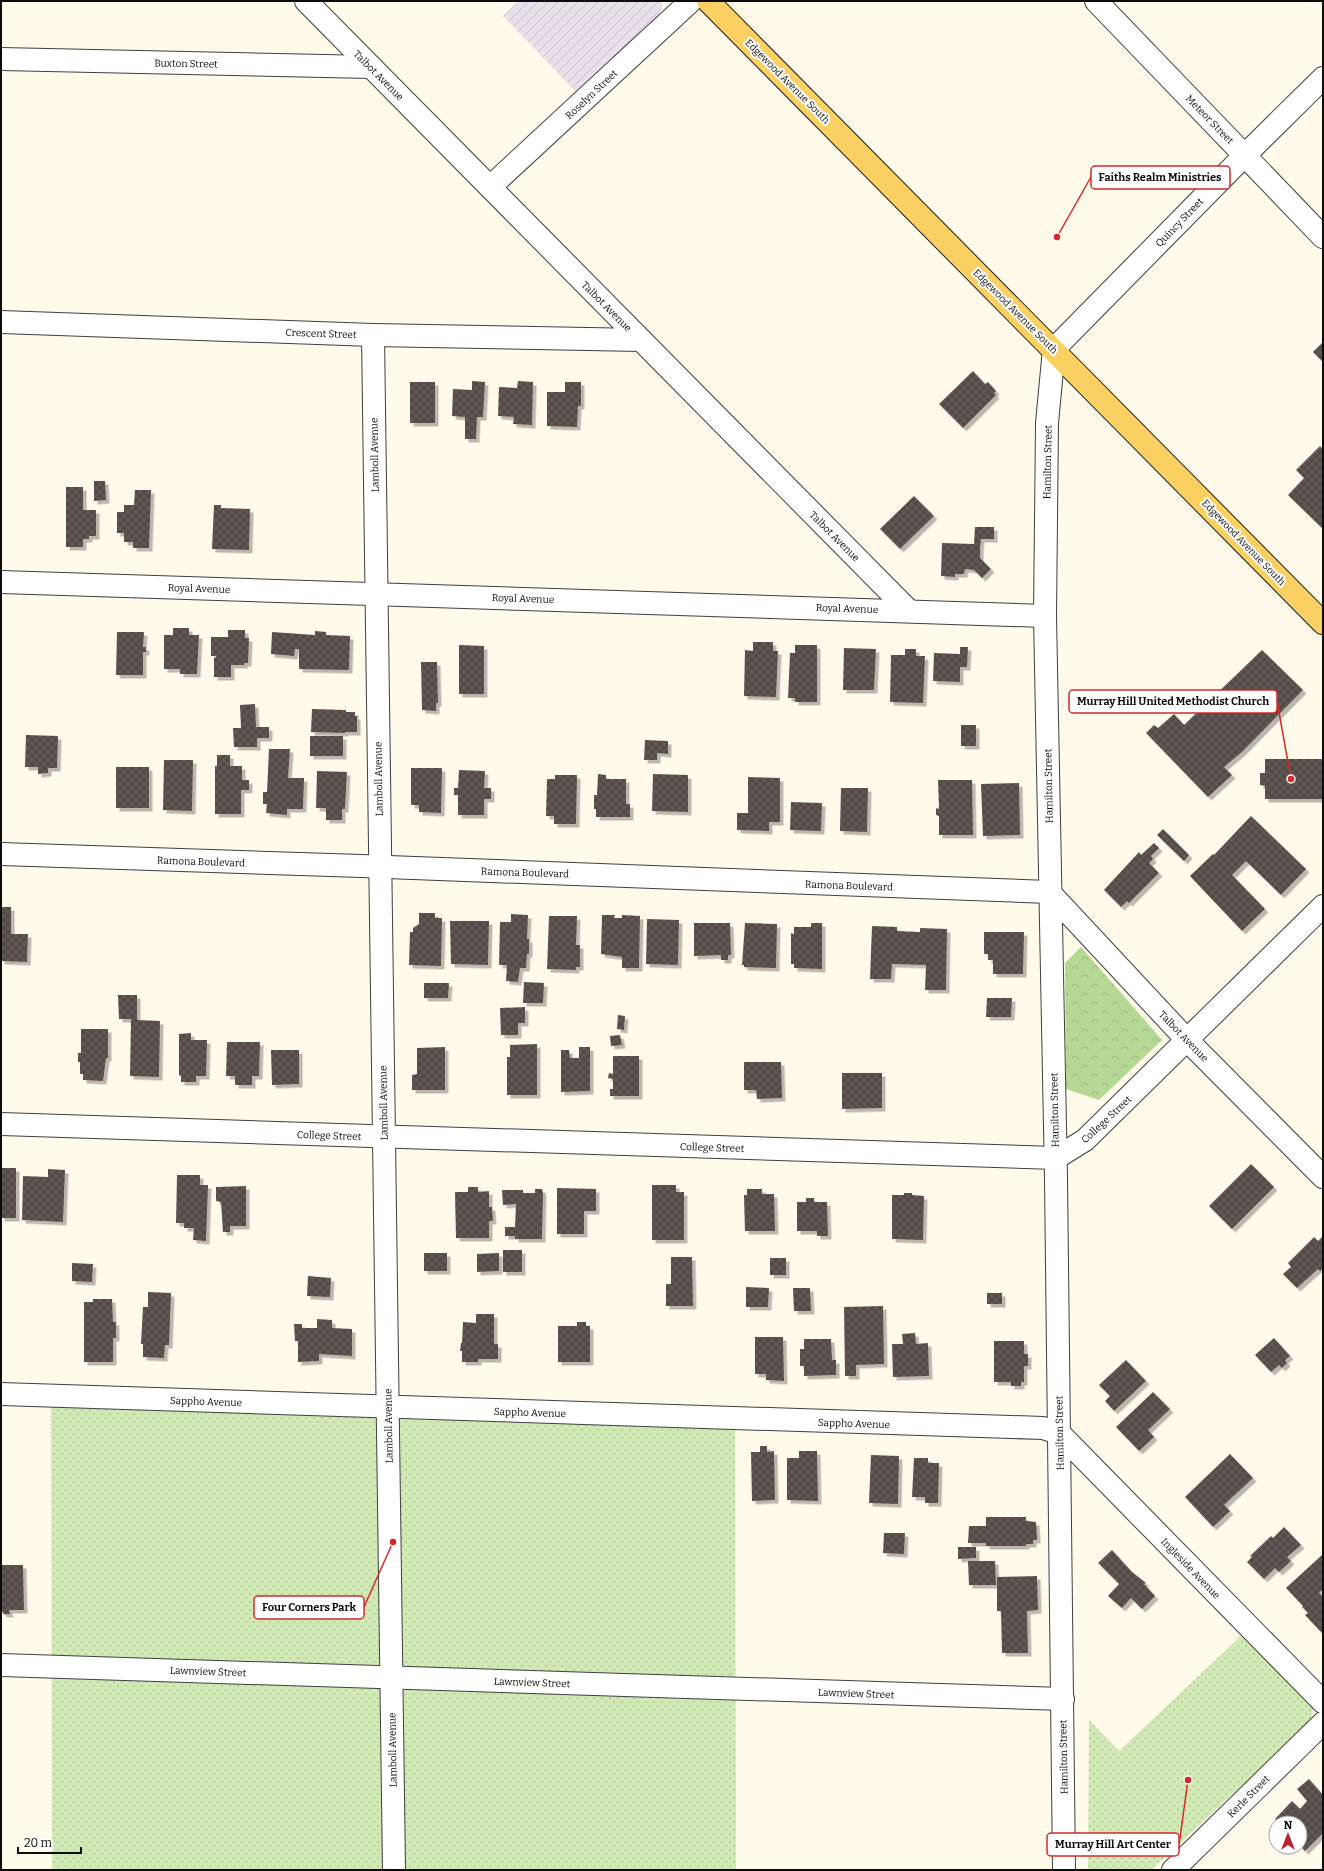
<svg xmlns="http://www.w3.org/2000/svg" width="1324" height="1871" font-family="Bitter,serif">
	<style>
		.industrial { fill: url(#industrial-furrows) }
		.forest { fill: url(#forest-crowns) }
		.park { fill: url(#park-dots) }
		.building { fill: url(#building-cross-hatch); filter: url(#shadow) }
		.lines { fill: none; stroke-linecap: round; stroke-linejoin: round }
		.minor-casing { stroke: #3f3f3f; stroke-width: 24 }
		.major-casing { stroke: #1d1d1d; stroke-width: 24 }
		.minor { stroke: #fff; stroke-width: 22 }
		.major { stroke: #f9d061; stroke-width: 22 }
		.labels { text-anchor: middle; stroke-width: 4; stroke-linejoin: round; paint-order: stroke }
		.street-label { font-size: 10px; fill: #0c0c0c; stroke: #fff }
		.leader { fill: none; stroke: #d62828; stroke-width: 1.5 }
		.callout-dot { fill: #d62828; stroke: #fff; stroke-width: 1.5 }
		.callout { fill: #fff; stroke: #d62828; stroke-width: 1.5 }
		.callout-label { font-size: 11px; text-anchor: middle; font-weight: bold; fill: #0c0c0c }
	</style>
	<defs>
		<pattern id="industrial-furrows" width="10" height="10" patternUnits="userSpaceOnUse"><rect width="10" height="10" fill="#e9e0eb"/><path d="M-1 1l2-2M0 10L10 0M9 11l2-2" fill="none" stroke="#c7bfc8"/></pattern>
		<pattern id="forest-crowns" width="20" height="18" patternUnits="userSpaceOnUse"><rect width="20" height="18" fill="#b5d994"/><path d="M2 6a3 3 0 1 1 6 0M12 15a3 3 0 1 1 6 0" fill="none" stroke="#9ab97e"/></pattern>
		<pattern id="park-dots" width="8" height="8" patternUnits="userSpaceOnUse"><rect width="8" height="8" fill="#d1e9b5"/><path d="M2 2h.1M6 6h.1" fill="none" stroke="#b2c79a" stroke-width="1.8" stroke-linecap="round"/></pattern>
		<pattern id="building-cross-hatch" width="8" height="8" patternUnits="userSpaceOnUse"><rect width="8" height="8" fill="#544c48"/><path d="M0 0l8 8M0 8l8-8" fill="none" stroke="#68615e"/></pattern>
		<filter id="shadow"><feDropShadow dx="3.5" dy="3.5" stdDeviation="0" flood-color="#0004"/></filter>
	</defs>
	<rect width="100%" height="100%" fill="#fffaea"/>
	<!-- industrial -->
	<polygon class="industrial" points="519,1 661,1 663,5 659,15 579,95 503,16"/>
	<!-- forest -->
	<polygon class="forest" points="1081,947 1162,1040 1099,1100 1066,1089 1065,963"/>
	<!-- park -->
	<g class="park">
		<polygon points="51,1396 735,1419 736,1870 52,1870"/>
		<polygon points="1244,1633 1313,1703 1312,1720 1151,1870 1088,1870 1089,1720 1119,1751"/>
	</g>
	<!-- building -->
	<g class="building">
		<polygon points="1323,342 1323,362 1313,352"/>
		<polygon points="973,371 985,384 988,382 996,391 994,393 996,395 963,428 939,404"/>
		<polygon points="472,381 485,382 483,417 477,417 476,439 465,439 465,417 452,416 453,389 472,390"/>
		<polygon points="518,381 533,382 532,425 513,424 514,417 498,416 499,387 517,388"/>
		<rect x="410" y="382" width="25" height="41"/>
		<polygon points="565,382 581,382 581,406 578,406 577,427 547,426 547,392 565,392"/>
		<polygon points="1320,446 1323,449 1323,529 1288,495 1304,478 1296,470"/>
		<polygon points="94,481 105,481 106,500 94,501"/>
		<polygon points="66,487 83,487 83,510 96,510 96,536 89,536 89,539 83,539 83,547 66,547"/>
		<polygon points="135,490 151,490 149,548 133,548 133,542 124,542 124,533 117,533 117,512 124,512 124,505 134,505"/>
		<polygon points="914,496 934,516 900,549 880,529"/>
		<polygon points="214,505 221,505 221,508 250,509 249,550 212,549"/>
		<polygon points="975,527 994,527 994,539 981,539 980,548 980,558 991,569 982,578 974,570 965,569 964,574 955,574 955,577 941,576 942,543 974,544"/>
		<polygon points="173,628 189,628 189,635 199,635 197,674 180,674 180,669 164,669 164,635 173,635"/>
		<polygon points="228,630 245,630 245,638 249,638 248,663 244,663 244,665 231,665 231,677 214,677 214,658 216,658 216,656 211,656 211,637 228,637"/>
		<polygon points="315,631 326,632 326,635 350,636 349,670 299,669 299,649 295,649 294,656 271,654 272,632 315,635"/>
		<polygon points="117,632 144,632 143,647 146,647 146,652 143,652 143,675 116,675"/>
		<polygon points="753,642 773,642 773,651 778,651 776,697 744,696 745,650 753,651"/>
		<polygon points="459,645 484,646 484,694 459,694"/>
		<polygon points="795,645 817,645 817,702 795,702 795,698 788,698 790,653 795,653"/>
		<polygon points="960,647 968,647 967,667 960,667 960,682 933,681 934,653 960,654"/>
		<polygon points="844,648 876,649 874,690 843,690"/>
		<polygon points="905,649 916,649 916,656 925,656 923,703 890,702 891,655 905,655"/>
		<polygon points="1262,650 1303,690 1242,752 1224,767 1232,775 1208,797 1146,733 1154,725 1158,728 1174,714 1184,725"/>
		<polygon points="421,662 437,662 438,703 436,703 436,711 422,710"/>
		<polygon points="255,704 256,727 269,727 269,738 257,738 257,747 234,747 233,728 241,728 240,705"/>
		<polygon points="312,709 346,710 346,712 355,712 355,716 357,716 357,732 345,732 345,733 311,732"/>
		<rect x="961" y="725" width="15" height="21"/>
		<polygon points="26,735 58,736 57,768 48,768 48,773 38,774 38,767 25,767"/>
		<rect x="310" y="736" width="33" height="20"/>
		<polygon points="645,740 668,741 668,754 657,753 657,760 644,760"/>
		<polygon points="269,749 290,749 288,778 304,778 303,809 287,809 287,815 266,813 267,804 263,804 263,792 267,792"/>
		<polygon points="217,755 230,755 230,766 242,766 242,780 249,780 249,790 241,790 241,814 215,814 215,766 217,766"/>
		<polygon points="1265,759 1323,759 1323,799 1265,799 1265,786 1260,785 1260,773 1265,773"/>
		<polygon points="164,760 193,760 192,811 163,810"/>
		<rect x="116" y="767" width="33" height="41"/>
		<polygon points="411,768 442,768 441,813 419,812 419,805 411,805"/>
		<polygon points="459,770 485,771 484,788 491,788 491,799 484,799 484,815 458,815 458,795 454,795 454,788 458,788"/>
		<polygon points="317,771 347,772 345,809 342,809 342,820 326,820 326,808 316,808"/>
		<polygon points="598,774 606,775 606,779 626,779 626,804 630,804 630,817 596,817 596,809 594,809 594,795 597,795"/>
		<polygon points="653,774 688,775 688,812 652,811"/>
		<polygon points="555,775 577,775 576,824 554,824 554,816 546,816 547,779 555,779"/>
		<polygon points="748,777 780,778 780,822 769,822 769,831 737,830 737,813 748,813"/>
		<polygon points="938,780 972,780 973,835 939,835 939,816 936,815 936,808 939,809"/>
		<polygon points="1019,783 1020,835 983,836 981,784"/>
		<polygon points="841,788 868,788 867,832 840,831"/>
		<polygon points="791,802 822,803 821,831 790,830"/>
		<polygon points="1251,816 1306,869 1281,895 1246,861 1232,875 1265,909 1242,931 1190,876 1213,854 1214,855"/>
		<polygon points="1163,829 1189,855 1184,861 1157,835"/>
		<polygon points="1154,843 1159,848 1151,856 1153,859 1149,863 1159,873 1129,903 1127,901 1121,907 1104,890 1139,852 1141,855"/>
		<polygon points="1,907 11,907 11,934 28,934 27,962 1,961"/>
		<polygon points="419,913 435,913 435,918 442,918 441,966 409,965 410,932 413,932 413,928 419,924"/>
		<polygon points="511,914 528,915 527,939 529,939 529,954 527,954 526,968 520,968 518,982 506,981 507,965 499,965 500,922 511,922"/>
		<polygon points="602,915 615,915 614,918 622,918 622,915 640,916 639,968 622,968 622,957 601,954"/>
		<polygon points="549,916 577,916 576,945 580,945 580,967 576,967 576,970 547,969"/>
		<polygon points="647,919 679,920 678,965 646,964"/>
		<polygon points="450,921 489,921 488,965 451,964"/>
		<polygon points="694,923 730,923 731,955 728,955 728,960 721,960 721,955 694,956"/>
		<polygon points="745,923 777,924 776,968 744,967 744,965 742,965"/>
		<polygon points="811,923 822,923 822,969 794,968 794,964 791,964 791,933 794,934 794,927 811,927"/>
		<polygon points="872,926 897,927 897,931 920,932 920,928 947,929 946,990 925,990 926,965 892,964 891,979 870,979"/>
		<polygon points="984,932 1024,932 1023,974 993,974 993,960 988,960 988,954 984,954"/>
		<polygon points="524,982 544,983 543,1003 523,1003"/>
		<polygon points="424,983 449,983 448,998 424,998"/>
		<polygon points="118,995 137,995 137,1020 160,1021 159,1077 130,1076 131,1019 119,1019"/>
		<polygon points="987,998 1012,998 1011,1017 986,1017"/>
		<polygon points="525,1007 525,1023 518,1023 518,1035 501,1035 500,1008"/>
		<polygon points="618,1015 625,1016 624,1030 617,1029"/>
		<polygon points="81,1029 108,1029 108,1058 106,1058 103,1081 83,1080 83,1074 80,1074 80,1062 78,1062 78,1053 81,1053"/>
		<polygon points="191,1033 191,1040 207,1040 206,1076 196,1076 196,1082 181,1082 181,1076 179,1075 179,1034"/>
		<polygon points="620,1035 622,1045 611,1046 610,1036"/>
		<polygon points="227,1042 260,1042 259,1076 252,1076 252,1085 235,1085 235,1076 226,1076"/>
		<polygon points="537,1044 537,1095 507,1095 507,1057 510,1057 510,1045"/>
		<polygon points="445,1047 445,1090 412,1090 412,1075 417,1074 417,1048"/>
		<polygon points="579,1047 590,1047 590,1091 561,1092 561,1050 569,1050 570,1058 579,1058"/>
		<polygon points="271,1050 299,1050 299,1084 272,1085"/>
		<polygon points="613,1056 639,1056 639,1096 610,1096 610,1089 613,1089 613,1079 608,1078 609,1073 613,1074"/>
		<polygon points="744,1062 781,1062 782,1098 757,1099 756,1090 744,1090"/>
		<polygon points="842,1073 882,1073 882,1108 842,1109"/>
		<polygon points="1251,1164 1274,1187 1232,1229 1209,1206"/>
		<rect x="1" y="1168" width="15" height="50"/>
		<polygon points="48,1169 65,1170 63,1222 22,1220 23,1176 48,1177"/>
		<polygon points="177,1175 200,1175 200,1185 208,1185 206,1241 193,1240 194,1228 184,1228 184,1223 176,1223"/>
		<polygon points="652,1185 676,1185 676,1192 684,1192 684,1240 652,1240"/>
		<polygon points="246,1186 246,1226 230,1226 230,1232 223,1232 221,1202 216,1201 216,1187"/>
		<polygon points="468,1187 478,1187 478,1192 489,1191 489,1207 492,1207 493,1221 489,1221 489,1238 456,1238 455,1192 468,1192"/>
		<polygon points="557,1188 596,1189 596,1211 584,1211 584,1234 557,1234"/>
		<polygon points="535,1189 542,1189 543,1193 542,1239 515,1239 515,1236 505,1236 505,1227 515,1227 516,1204 503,1205 502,1190 523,1190 523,1193 535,1193"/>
		<polygon points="747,1189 762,1189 762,1194 774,1194 775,1231 745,1231 744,1195 747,1195"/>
		<polygon points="904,1193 912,1193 912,1195 924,1196 923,1240 892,1239 892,1195 904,1195"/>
		<polygon points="806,1198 814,1198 814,1202 827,1202 828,1236 817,1236 817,1231 797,1231 797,1202 806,1202"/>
		<polygon points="1314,1237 1318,1241 1322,1237 1323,1239 1323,1268 1320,1271 1318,1269 1297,1288 1283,1274 1291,1267 1288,1263"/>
		<rect x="503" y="1250" width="19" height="22"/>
		<rect x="424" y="1253" width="23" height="18"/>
		<polygon points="499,1253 499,1271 477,1272 477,1254"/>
		<polygon points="671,1257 692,1257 693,1306 666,1306 666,1284 671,1284"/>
		<rect x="770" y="1258" width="16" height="17"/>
		<polygon points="72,1263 93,1264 92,1282 72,1281"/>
		<polygon points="308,1276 331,1278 330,1297 307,1296"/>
		<polygon points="746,1287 769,1288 768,1307 746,1307"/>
		<polygon points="793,1288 810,1288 811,1311 794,1311"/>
		<polygon points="148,1292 171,1293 169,1345 165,1345 164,1358 143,1357 143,1344 141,1344 143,1307 148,1307"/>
		<rect x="987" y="1293" width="15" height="11"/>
		<polygon points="93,1299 112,1299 113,1322 116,1322 116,1338 113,1338 113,1362 84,1362 84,1302 93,1302"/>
		<polygon points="883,1306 884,1364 856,1365 856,1376 845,1376 844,1307"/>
		<polygon points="476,1314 494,1314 494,1344 498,1344 498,1359 478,1359 478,1362 462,1362 462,1351 460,1351 461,1343 462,1343 463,1322 476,1323"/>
		<polygon points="317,1319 332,1320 332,1328 352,1329 352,1356 319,1354 319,1361 298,1362 298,1341 295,1341 294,1324 302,1324 302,1328 317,1328"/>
		<polygon points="577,1322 586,1322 586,1326 590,1326 590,1362 558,1362 558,1326 577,1326"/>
		<polygon points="915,1333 916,1344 928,1343 929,1376 893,1377 892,1344 903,1344 902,1334"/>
		<polygon points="755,1337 783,1337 784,1381 766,1380 766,1374 755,1374"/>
		<polygon points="1274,1338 1290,1356 1285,1360 1287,1363 1282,1368 1279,1365 1271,1372 1255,1355"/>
		<polygon points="804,1339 831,1339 832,1360 836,1360 836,1375 804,1376 804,1366 800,1366 800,1349 804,1349"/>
		<polygon points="994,1341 1024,1341 1024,1354 1028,1354 1028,1366 1024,1366 1024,1382 1021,1382 1021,1386 1011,1386 1011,1382 994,1382"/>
		<polygon points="1126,1360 1146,1381 1114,1411 1105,1401 1110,1396 1099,1385"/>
		<polygon points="1153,1392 1170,1409 1148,1430 1154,1437 1139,1451 1116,1427"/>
		<polygon points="760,1446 767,1446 767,1452 774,1451 775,1500 752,1501 751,1452 760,1452"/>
		<polygon points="799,1451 817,1451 818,1501 787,1500 787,1458 799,1458"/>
		<polygon points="1230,1454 1253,1478 1224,1505 1230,1511 1213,1527 1185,1497"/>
		<polygon points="871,1455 899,1456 898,1504 869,1503"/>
		<polygon points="914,1458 928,1458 928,1463 939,1463 938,1503 925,1503 925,1497 912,1497"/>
		<polygon points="986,1517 1026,1517 1026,1521 1036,1522 1037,1540 1033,1540 1033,1544 1026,1544 1026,1546 986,1546 986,1543 968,1543 969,1526 986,1526"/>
		<polygon points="1284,1527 1301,1545 1287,1557 1291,1561 1279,1572 1275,1568 1264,1579 1247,1562 1252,1557 1250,1556 1271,1536 1273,1538"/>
		<polygon points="884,1533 905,1533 904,1554 883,1553"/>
		<polygon points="958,1547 976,1547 976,1558 958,1559"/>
		<polygon points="1112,1550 1131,1571 1146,1583 1144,1584 1155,1596 1142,1609 1131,1598 1122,1608 1108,1596 1119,1584 1098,1563"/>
		<polygon points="1322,1555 1323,1556 1323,1589 1319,1593 1323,1597 1323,1634 1305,1615 1308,1613 1302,1607 1303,1606 1286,1588"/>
		<polygon points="968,1561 995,1561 996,1585 969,1585"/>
		<polygon points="1,1565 23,1565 24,1610 9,1610 10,1614 3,1614 3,1612 1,1612"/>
		<polygon points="1037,1576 1038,1610 1027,1611 1028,1653 1002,1653 1001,1611 997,1611 997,1577"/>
		<polygon points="1309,1779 1323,1795 1323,1833 1305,1851 1300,1846 1300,1823 1280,1823 1275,1819 1292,1801 1300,1809 1307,1801 1297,1789"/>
	</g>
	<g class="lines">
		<!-- minor casing -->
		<g class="minor-casing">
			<g id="minor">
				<polyline points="306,1 908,610"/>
				<polyline points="1096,1 1323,237"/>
				<polyline points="1,59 371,67"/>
				<polyline points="490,187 691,1"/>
				<polyline points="1,322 373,335 641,340"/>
				<polyline points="373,335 394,1870"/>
				<polyline points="1,582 1045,616"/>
				<polyline points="1,854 361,866 1049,892 1188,1041 1323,1177"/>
				<polyline points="1,1124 1056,1158 1085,1140 1323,906"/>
				<polyline points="1,1394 1043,1428 1059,1433 1323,1702"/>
				<polyline points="1,1665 1063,1699"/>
				<polyline points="1064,1870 1056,1178 1045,616 1047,423 1054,349 1245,155 1323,78"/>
				<polyline points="1173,1870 1323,1723"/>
			</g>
		</g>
		<!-- major casing -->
		<g class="major-casing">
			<polyline id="major" points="708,1 1323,623"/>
		</g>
		<!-- minor -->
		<use href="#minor" class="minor"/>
		<!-- major -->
		<use href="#major" class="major"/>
	</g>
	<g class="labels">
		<!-- street labels -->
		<g class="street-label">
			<text transform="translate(186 63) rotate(1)" y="4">Buxton Street</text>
			<text transform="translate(379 75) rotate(45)" y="4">Talbot Avenue</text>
			<text transform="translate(788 81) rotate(45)" y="4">Edgewood Avenue South</text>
			<text transform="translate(591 94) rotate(-43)" y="4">Roselyn Street</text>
			<text transform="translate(1210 119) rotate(46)" y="4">Meteor Street</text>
			<text transform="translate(1179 222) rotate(-46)" y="4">Quincy Street</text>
			<text transform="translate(607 306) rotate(45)" y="4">Talbot Avenue</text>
			<text transform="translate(1016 311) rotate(45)" y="4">Edgewood Avenue South</text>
			<text transform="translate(321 333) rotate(2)" y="4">Crescent Street</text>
			<text transform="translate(374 455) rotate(-91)" y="4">Lamboll Avenue</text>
			<text transform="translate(1047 462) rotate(-89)" y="4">Hamilton Street</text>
			<text transform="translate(835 536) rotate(45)" y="4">Talbot Avenue</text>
			<text transform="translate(1244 542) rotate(46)" y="4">Edgewood Avenue South</text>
			<text transform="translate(199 588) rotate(2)" y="4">Royal Avenue</text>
			<text transform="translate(523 598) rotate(2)" y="4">Royal Avenue</text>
			<text transform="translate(847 608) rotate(2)" y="4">Royal Avenue</text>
			<text transform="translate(378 779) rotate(-91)" y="4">Lamboll Avenue</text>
			<text transform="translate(1048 786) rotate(-91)" y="4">Hamilton Street</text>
			<text transform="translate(201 861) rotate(2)" y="4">Ramona Boulevard</text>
			<text transform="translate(525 872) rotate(2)" y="4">Ramona Boulevard</text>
			<text transform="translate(849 885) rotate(2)" y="4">Ramona Boulevard</text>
			<text transform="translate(1184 1036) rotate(46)" y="4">Talbot Avenue</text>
			<text transform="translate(383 1103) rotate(-91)" y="4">Lamboll Avenue</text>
			<text transform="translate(1054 1110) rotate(-91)" y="4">Hamilton Street</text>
			<text transform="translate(1106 1119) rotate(-43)" y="4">College Street</text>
			<text transform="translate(329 1135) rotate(2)" y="4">College Street</text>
			<text transform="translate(712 1147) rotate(2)" y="4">College Street</text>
			<text transform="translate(206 1401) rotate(2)" y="4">Sappho Avenue</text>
			<text transform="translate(530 1412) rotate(2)" y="4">Sappho Avenue</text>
			<text transform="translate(854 1423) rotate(2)" y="4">Sappho Avenue</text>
			<text transform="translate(388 1426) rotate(-91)" y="4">Lamboll Avenue</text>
			<text transform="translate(1059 1433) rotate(-91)" y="4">Hamilton Street</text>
			<text transform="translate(1191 1568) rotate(46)" y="4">Ingleside Avenue</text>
			<text transform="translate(208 1671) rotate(2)" y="4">Lawnview Street</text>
			<text transform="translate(532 1682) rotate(2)" y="4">Lawnview Street</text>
			<text transform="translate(856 1693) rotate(2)" y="4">Lawnview Street</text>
			<text transform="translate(392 1750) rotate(-91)" y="4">Lamboll Avenue</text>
			<text transform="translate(1063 1757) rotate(-91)" y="4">Hamilton Street</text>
			<text transform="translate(1248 1796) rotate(-45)" y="4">Kerle Street</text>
		</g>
	</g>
	<!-- callouts -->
	<path class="leader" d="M1057 237L1091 177M1291 779L1277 701M393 1542L364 1607M1188 1780L1179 1845"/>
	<g class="callout-dot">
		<circle cx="1057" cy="237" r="4"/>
		<circle cx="1291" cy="779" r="4"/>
		<circle cx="393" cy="1542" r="4"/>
		<circle cx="1188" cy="1780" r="4"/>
	</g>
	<g class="callout">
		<rect x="1091" y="166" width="139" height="23" rx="4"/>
		<rect x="1069" y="690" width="208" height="23" rx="4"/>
		<rect x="254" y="1596" width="110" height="23" rx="4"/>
		<rect x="1047" y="1833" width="132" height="23" rx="4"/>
	</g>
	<g class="callout-label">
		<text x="1160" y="181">Faiths Realm Ministries</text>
		<text x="1173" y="705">Murray Hill United Methodist Church</text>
		<text x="309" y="1611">Four Corners Park</text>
		<text x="1113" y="1848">Murray Hill Art Center</text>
	</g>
	<!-- border -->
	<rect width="1324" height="1871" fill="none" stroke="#0c0c0c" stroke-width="4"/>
	<!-- north arrow -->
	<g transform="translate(1288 1835)"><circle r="19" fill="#ffffff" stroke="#9e9e9e"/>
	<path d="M0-3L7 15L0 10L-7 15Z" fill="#bb242f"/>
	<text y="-6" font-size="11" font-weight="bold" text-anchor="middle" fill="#0c0c0c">N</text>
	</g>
	<!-- scale -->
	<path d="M18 1847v6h63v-6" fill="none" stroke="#0c0c0c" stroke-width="2"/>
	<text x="24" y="1847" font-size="12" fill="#0c0c0c" stroke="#ffffff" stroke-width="3" paint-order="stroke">20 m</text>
</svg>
